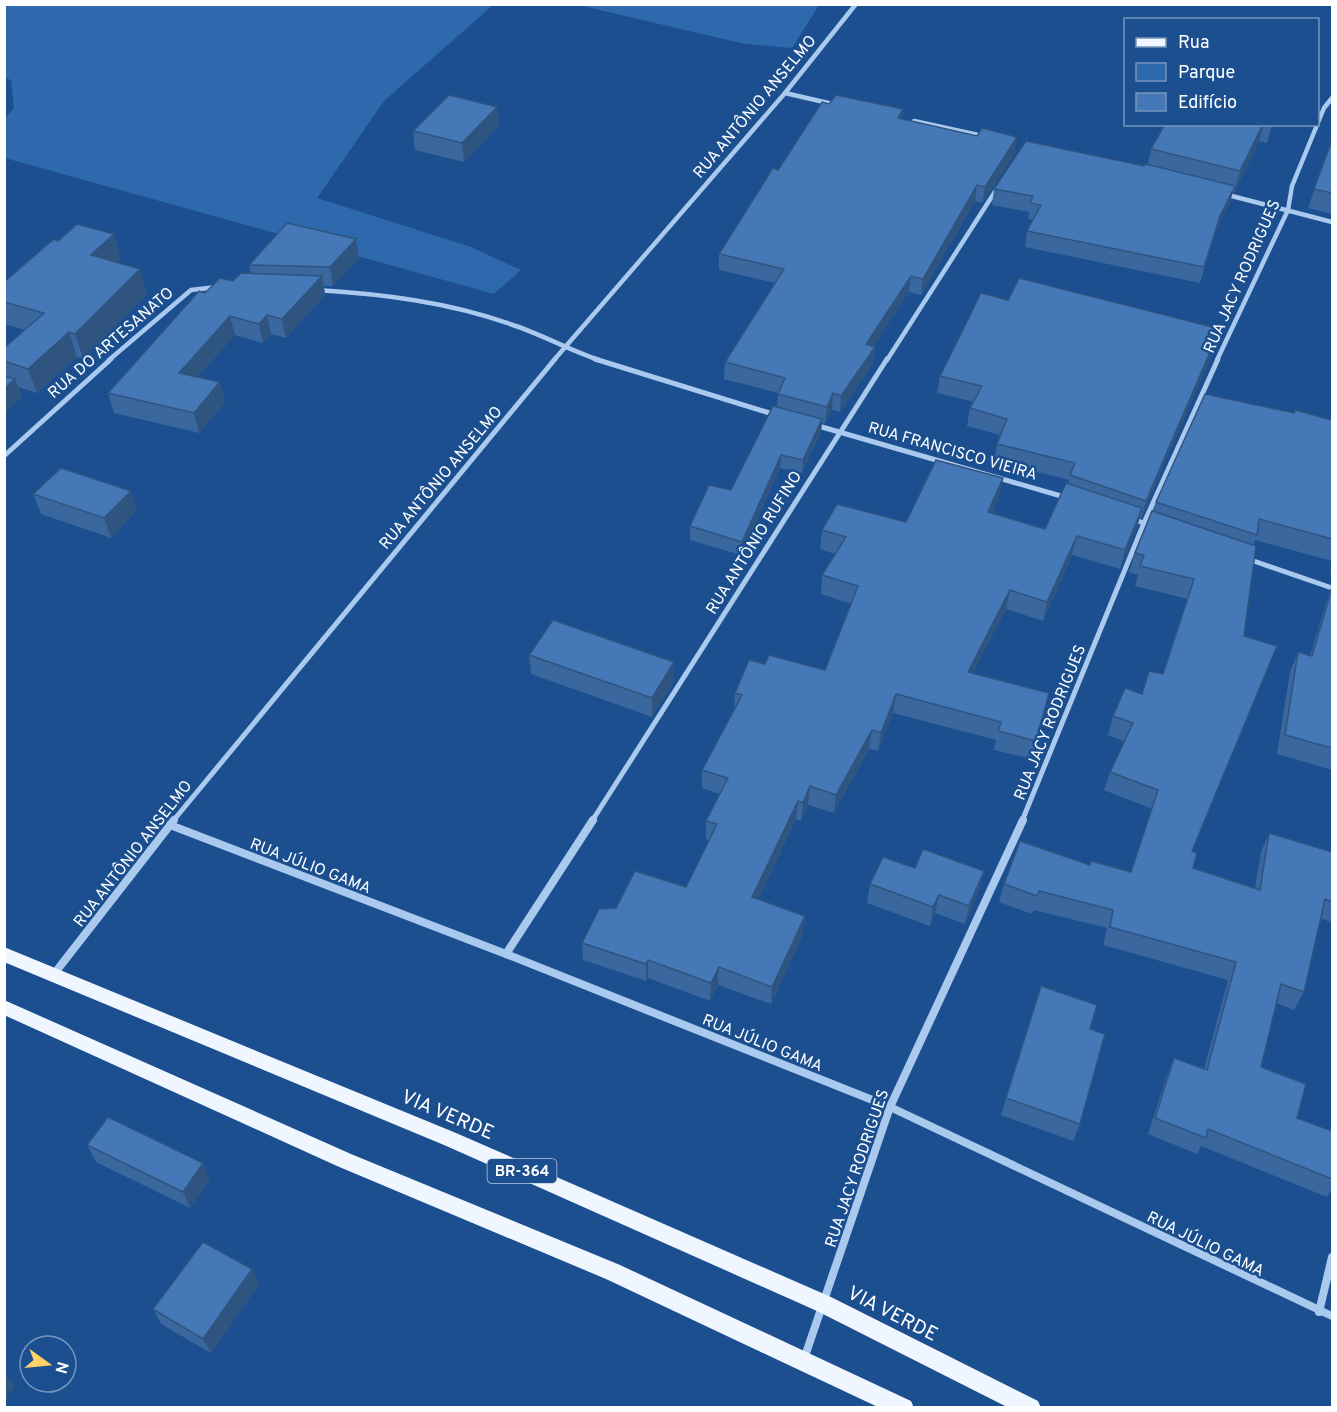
<svg xmlns="http://www.w3.org/2000/svg" width="1337" height="1412" font-family="Overpass,sans-serif">
	<style>
		.green { fill: #2e69ad }
		.lines { fill: none; stroke-linecap: round; stroke-linejoin: round }
		.minor-far2 { stroke: #a9c9ee; stroke-width: 4.5 }
		.minor-far1 { stroke: #a9c9ee; stroke-width: 5 }
		.minor { stroke: #a9c9ee; stroke-width: 8 }
		.primary { fill: #f0f6ff; fill-rule: evenodd }
		.wall { fill: #3a679d }
		.shaded-wall { fill: #305480 }
		.building { fill: #4478b7; stroke: #305480; stroke-width: 1.5 }
		.labels { text-anchor: middle; stroke-width: 5; stroke-linejoin: round; paint-order: stroke }
		.shield { fill: #1b4f8f; stroke: #bbcadd; stroke-width: 1.5 }
		.shield-label { font-size: 15px; font-weight: bold; fill: #fff }
		.street-label { font-size: 16px; fill: #fff; stroke: #1b4f8f }
		.near-street-label { font-size: 20px; fill: #fff; stroke: #1b4f8f }
	</style>
	<rect width="100%" height="100%" fill="#1b4f8f"/>
	<!-- green -->
	<g class="green">
		<polygon points="4,5 493,5 384,101 317,198 471,247 521,270 494,294 5,158 5,118 14,108 11,80 5,78"/>
		<polygon points="578,5 819,5 792,48 745,44"/>
	</g>
	<g class="lines">
		<!-- minor-far2 -->
		<g class="minor-far2">
			<polyline points="785,93 837,105"/>
			<polyline points="914,121 983,136"/>
			<polyline points="1224,194 1332,222"/>
			<path d="M317,290C382,294 448,302 510,324C541,334 569,350 599,360"/>
			<polyline points="109,360 191,290 217,287"/>
			<polyline points="554,360 785,93 856,4"/>
			<polyline points="887,360 998,187"/>
			<polyline points="1217,360 1288,210 1292,186 1324,108 1332,98"/>
		</g>
		<!-- minor-far1 -->
		<g class="minor-far1">
			<polyline points="595,359 776,415"/>
			<polyline points="815,425 1068,498"/>
			<polyline points="4,456 111,359"/>
			<polyline points="1132,519 1153,526"/>
			<polyline points="1248,559 1332,588"/>
			<polyline points="173,821 555,359"/>
			<polyline points="592,821 887,359"/>
			<polyline points="1022,821 1144,523 1218,359"/>
		</g>
		<!-- minor -->
		<g class="minor">
			<polyline points="170,825 506,954 890,1107 1332,1316"/>
			<polyline points="506,954 593,820"/>
			<polyline points="54,974 174,820"/>
			<polyline points="1319,1312 1332,1257"/>
			<polyline points="804,1359 890,1107 1023,820"/>
		</g>
		<!-- primary -->
		<g class="primary">
			<polygon points="4,947 456,1133 831,1297 1038,1401 1041,1408 1009,1408 817,1311 444,1145 4,962"/>
			<polygon points="4,1000 351,1154 620,1265 911,1401 914,1408 880,1408 606,1279 337,1166 4,1015"/>
		</g>
	</g>
	<!-- wall -->
	<g class="wall">
		<polygon points="829,104 903,109 902,118 1015,153 982,203 975,201 921,295 909,292 873,346 875,347 873,363 840,412 832,410 825,423 822,423 821,432 802,473 780,468 741,555 690,540 690,526 731,490 777,407 778,393 724,379 725,362 775,283 719,270 719,254 778,170"/>
		<polygon points="497,107 499,125 464,162 415,150 413,131"/>
		<polygon points="1165,124 1272,124 1267,143 1259,141 1234,193 1233,192 1230,201 1216,231 1200,283 1025,247 1027,231 1034,220 1028,219 1029,212 992,205 994,189 1144,166 1148,164 1151,149"/>
		<polygon points="1332,140 1332,214 1308,208"/>
		<polygon points="356,239 359,258 333,286 324,286 325,295 286,338 271,334 263,343 235,335 197,377 220,382 225,402 199,433 114,413 108,393 205,293 251,274 249,265"/>
		<polygon points="121,258 116,262 140,269 147,294 83,358 77,357 37,393 18,387 22,397 4,414 4,348 25,330 4,324 4,282"/>
		<polygon points="1008,300 1220,329 1215,347 1141,518 1140,518 1137,527 1120,569 1072,555 1043,621 1006,609 973,673 1049,693 1032,759 994,750 996,740 893,713 878,751 869,749 834,813 808,805 801,821 796,819 758,900 803,934 771,1004 718,985 710,1001 648,978 646,981 583,960 582,943 616,908 686,887 709,840 706,839 706,821 720,794 702,788 702,770 734,710 735,693 765,664 825,670 851,604 821,594 822,575 835,554 820,549 822,530 906,522 999,498 992,513 1045,529 1068,483 1069,480 994,461 997,444 1000,435 967,426 970,408 974,402 937,393 940,376"/>
		<polygon points="1294,413 1332,420 1332,561 1255,540 1254,545 1193,851 1193,868 1255,888 1261,852 1269,833 1332,852 1332,923 1321,918 1304,992 1294,1010 1276,1003 1261,1067 1297,1118 1332,1131 1332,1188 1327,1197 1201,1146 1197,1154 1148,1134 1167,1075 1174,1058 1204,1069 1228,980 1103,945 1107,928 1034,910 1032,914 999,902 1004,884 1090,865 1131,872 1152,809 1104,790 1110,772 1124,741 1108,735 1113,716 1142,693 1149,671 1163,674 1188,599 1135,586 1138,575 1129,572 1135,553 1153,512 1156,502"/>
		<polygon points="33,494 137,510 111,538 41,514"/>
		<polygon points="1332,562 1332,572 1330,571"/>
		<polygon points="1332,584 1332,770 1277,754 1290,672 1298,652 1310,656"/>
		<polygon points="529,655 674,681 652,717 531,674"/>
		<polygon points="915,868 984,871 979,889 965,924 935,913 930,926 867,903 870,884"/>
		<polygon points="1041,986 1090,1029 1080,1124 1073,1141 1001,1115"/>
		<polygon points="87,1145 210,1180 190,1208 96,1162"/>
		<polygon points="259,1284 211,1353 161,1324 153,1309"/>
	</g>
	<!-- shaded-wall -->
	<g class="shaded-wall">
		<polygon points="497,107 499,125 464,162 462,143"/>
		<polygon points="903,109 901,125 898,118"/>
		<polygon points="1263,124 1264,124 1259,141 1234,193 1240,171"/>
		<polygon points="1017,137 1015,153 982,203 985,187"/>
		<polygon points="977,185 975,201 921,295 923,279"/>
		<polygon points="1235,186 1230,201 1216,231 1200,283 1220,216"/>
		<polygon points="114,234 121,258 98,280 91,255"/>
		<polygon points="356,239 359,258 333,286 330,267"/>
		<polygon points="140,269 147,294 83,358 75,334"/>
		<polygon points="322,276 325,295 286,338 282,319"/>
		<polygon points="911,276 909,292 864,361 866,344"/>
		<polygon points="267,315 271,334 263,343 259,324"/>
		<polygon points="230,316 235,335 184,392 179,373"/>
		<polygon points="1220,329 1215,347 1141,518 1146,501"/>
		<polygon points="69,332 77,357 37,393 28,369"/>
		<polygon points="875,347 873,363 840,412 841,396"/>
		<polygon points="15,379 22,397 4,414 4,389"/>
		<polygon points="220,382 225,402 199,433 194,413"/>
		<polygon points="833,393 832,410 825,423 827,407"/>
		<polygon points="822,419 821,432 802,473 803,460"/>
		<polygon points="781,455 780,468 741,555 742,542"/>
		<polygon points="1003,478 999,498 984,531 988,512"/>
		<polygon points="131,491 137,510 111,538 104,518"/>
		<polygon points="1142,508 1137,527 1120,569 1125,550"/>
		<polygon points="1077,536 1072,555 1043,621 1047,602"/>
		<polygon points="1010,590 1006,609 964,691 968,672"/>
		<polygon points="674,662 674,681 652,717 652,698"/>
		<polygon points="896,694 893,713 878,751 881,733"/>
		<polygon points="872,730 869,749 834,813 836,795"/>
		<polygon points="810,786 808,805 801,821 803,803"/>
		<polygon points="798,801 796,819 751,915 752,897"/>
		<polygon points="984,871 979,889 965,924 969,906"/>
		<polygon points="939,895 935,913 930,926 933,907"/>
		<polygon points="805,916 803,934 771,1004 772,987"/>
		<polygon points="648,960 648,978 646,981 646,964"/>
		<polygon points="719,967 718,985 710,1001 711,983"/>
		<polygon points="203,1163 210,1180 190,1208 183,1192"/>
		<polygon points="252,1269 259,1284 211,1353 203,1339"/>
		<polygon points="4,1372 15,1386 4,1402"/>
	</g>
	<!-- building -->
	<g class="building">
		<polygon points="449,95 497,107 462,143 413,131"/>
		<polygon points="836,95 903,109 898,118 977,136 982,128 1017,137 985,187 977,185 923,279 911,276 866,344 875,347 841,396 833,393 827,407 778,394 785,378 725,362 784,269 719,254 773,168 778,170 822,102 829,104"/>
		<polygon points="1165,124 1263,124 1240,171 1151,149"/>
		<polygon points="1332,140 1332,193 1314,189"/>
		<polygon points="1026,141 1144,166 1146,164 1235,186 1220,216 1204,267 1027,231 1041,205 1030,203 1033,196 994,189"/>
		<polygon points="287,223 356,239 330,267 249,265"/>
		<polygon points="77,224 114,234 91,255 140,269 75,334 69,332 28,369 4,361 4,348 44,313 4,302 4,282 54,239 58,241"/>
		<polygon points="241,273 322,276 282,319 267,315 259,324 230,316 179,373 220,382 194,413 108,393 199,291 205,293 220,278 233,281"/>
		<polygon points="1019,278 1220,329 1146,501 1070,475 1075,463 997,444 1007,419 970,408 982,386 940,376 981,293 1008,300"/>
		<polygon points="4,376 15,379 4,389"/>
		<polygon points="1205,394 1294,413 1295,410 1332,420 1332,539 1259,519 1257,535 1156,502"/>
		<polygon points="773,406 822,419 803,460 781,455 742,542 690,526 709,485 731,490"/>
		<polygon points="936,460 1003,478 988,512 1045,529 1066,483 1142,508 1125,550 1077,536 1047,602 1010,590 968,672 1049,693 1036,741 998,731 1001,722 896,694 881,733 872,730 836,795 810,786 803,803 798,801 752,897 805,916 772,987 719,967 711,983 648,960 646,964 582,943 599,909 616,908 635,871 686,887 717,824 706,821 728,778 702,770 742,695 735,693 749,660 765,664 769,655 825,670 858,586 822,575 846,537 822,530 837,504 906,522"/>
		<polygon points="61,468 131,491 104,518 33,494"/>
		<polygon points="1152,511 1256,546 1244,636 1277,646 1192,851 1197,853 1193,868 1260,890 1269,833 1332,852 1332,902 1325,899 1304,992 1281,984 1261,1067 1306,1084 1297,1118 1332,1131 1332,1179 1208,1129 1206,1138 1155,1118 1174,1058 1207,1070 1236,962 1110,927 1113,910 1039,891 1037,896 1004,884 1020,841 1090,865 1091,861 1131,872 1158,790 1110,772 1133,723 1113,716 1125,688 1142,694 1149,671 1163,674 1194,579 1140,566 1144,555 1135,553"/>
		<polygon points="1332,588 1332,748 1285,735 1298,652 1312,656"/>
		<polygon points="553,620 674,662 652,698 529,655"/>
		<polygon points="923,849 984,871 969,906 939,895 933,907 870,884 883,857 915,868"/>
		<polygon points="1041,986 1097,1005 1090,1029 1105,1034 1080,1124 1006,1098"/>
		<polygon points="108,1117 203,1163 183,1192 87,1145"/>
		<polygon points="203,1242 252,1269 203,1339 153,1309"/>
	</g>
	<g class="labels">
		<!-- shield labels -->
		<rect class="shield" x="487.5" y="1159" width="69" height="24" rx="4.5"/>
		<g class="shield-label">
			<text x="522" y="1176">BR-364</text>
		</g>
		<!-- street labels -->
		<g class="street-label">
			<text transform="translate(754 106) rotate(-50)" y="6">RUA ANTÔNIO ANSELMO</text>
			<text transform="translate(1241 276) rotate(-66)" y="6">RUA JACY RODRIGUES</text>
			<text transform="translate(110 342) rotate(-41)" y="6">RUA DO ARTESANATO</text>
			<text transform="translate(953 450) rotate(16)" y="6">RUA FRANCISCO VIEIRA</text>
			<text transform="translate(440 477) rotate(-50)" y="6">RUA ANTÔNIO ANSELMO</text>
			<text transform="translate(753 542) rotate(-58)" y="6">RUA ANTÔNIO RUFINO</text>
			<text transform="translate(1049 722) rotate(-68)" y="6">RUA JACY RODRIGUES</text>
			<text transform="translate(132 853) rotate(-52)" y="6">RUA ANTÔNIO ANSELMO</text>
			<text transform="translate(311 865) rotate(21)" y="6">RUA JÚLIO GAMA</text>
			<text transform="translate(763 1042) rotate(22)" y="6">RUA JÚLIO GAMA</text>
			<text transform="translate(856 1168) rotate(-71)" y="6">RUA JACY RODRIGUES</text>
			<text transform="translate(1206 1243) rotate(26)" y="6">RUA JÚLIO GAMA</text>
		</g>
		<!-- near-street labels -->
		<g class="near-street-label">
			<text transform="translate(448 1114) rotate(23)" y="7">VIA VERDE</text>
			<text transform="translate(893 1313) rotate(27)" y="7">VIA VERDE</text>
		</g>
	</g>
	<!-- border -->
	<rect width="1337" height="1412" fill="none" stroke="#ffffff" stroke-width="12"/>
	<!-- legend -->
	<rect x="1124" y="18" width="195" height="108" fill="#1b4f8f" stroke="#7695bc" stroke-width="1.5"/>
	<rect x="1136" y="38" width="30" height="9" fill="#f0f6ff" stroke="#7695bc" stroke-width="1.5"/>
	<text x="1178" y="48" font-size="18" fill="#ffffff">Rua</text>
	<rect x="1136" y="63" width="30" height="18" fill="#2e69ad" stroke="#7695bc" stroke-width="1.5"/>
	<text x="1178" y="78" font-size="18" fill="#ffffff">Parque</text>
	<rect x="1136" y="93" width="30" height="18" fill="#4478b7" stroke="#7695bc" stroke-width="1.5"/>
	<text x="1178" y="108" font-size="18" fill="#ffffff">Edifício</text>
	<!-- north arrow -->
	<g transform="translate(48 1364) rotate(105)"><circle r="28" fill="#1b4f8f" stroke="#7695bc" stroke-width="1.5"/>
	<path d="M0-4.5L10 22L0 15L-10 22Z" fill="#ffd166"/>
	<text y="-9" font-size="16" font-weight="bold" text-anchor="middle" fill="#ffffff">N</text>
	</g>
</svg>
